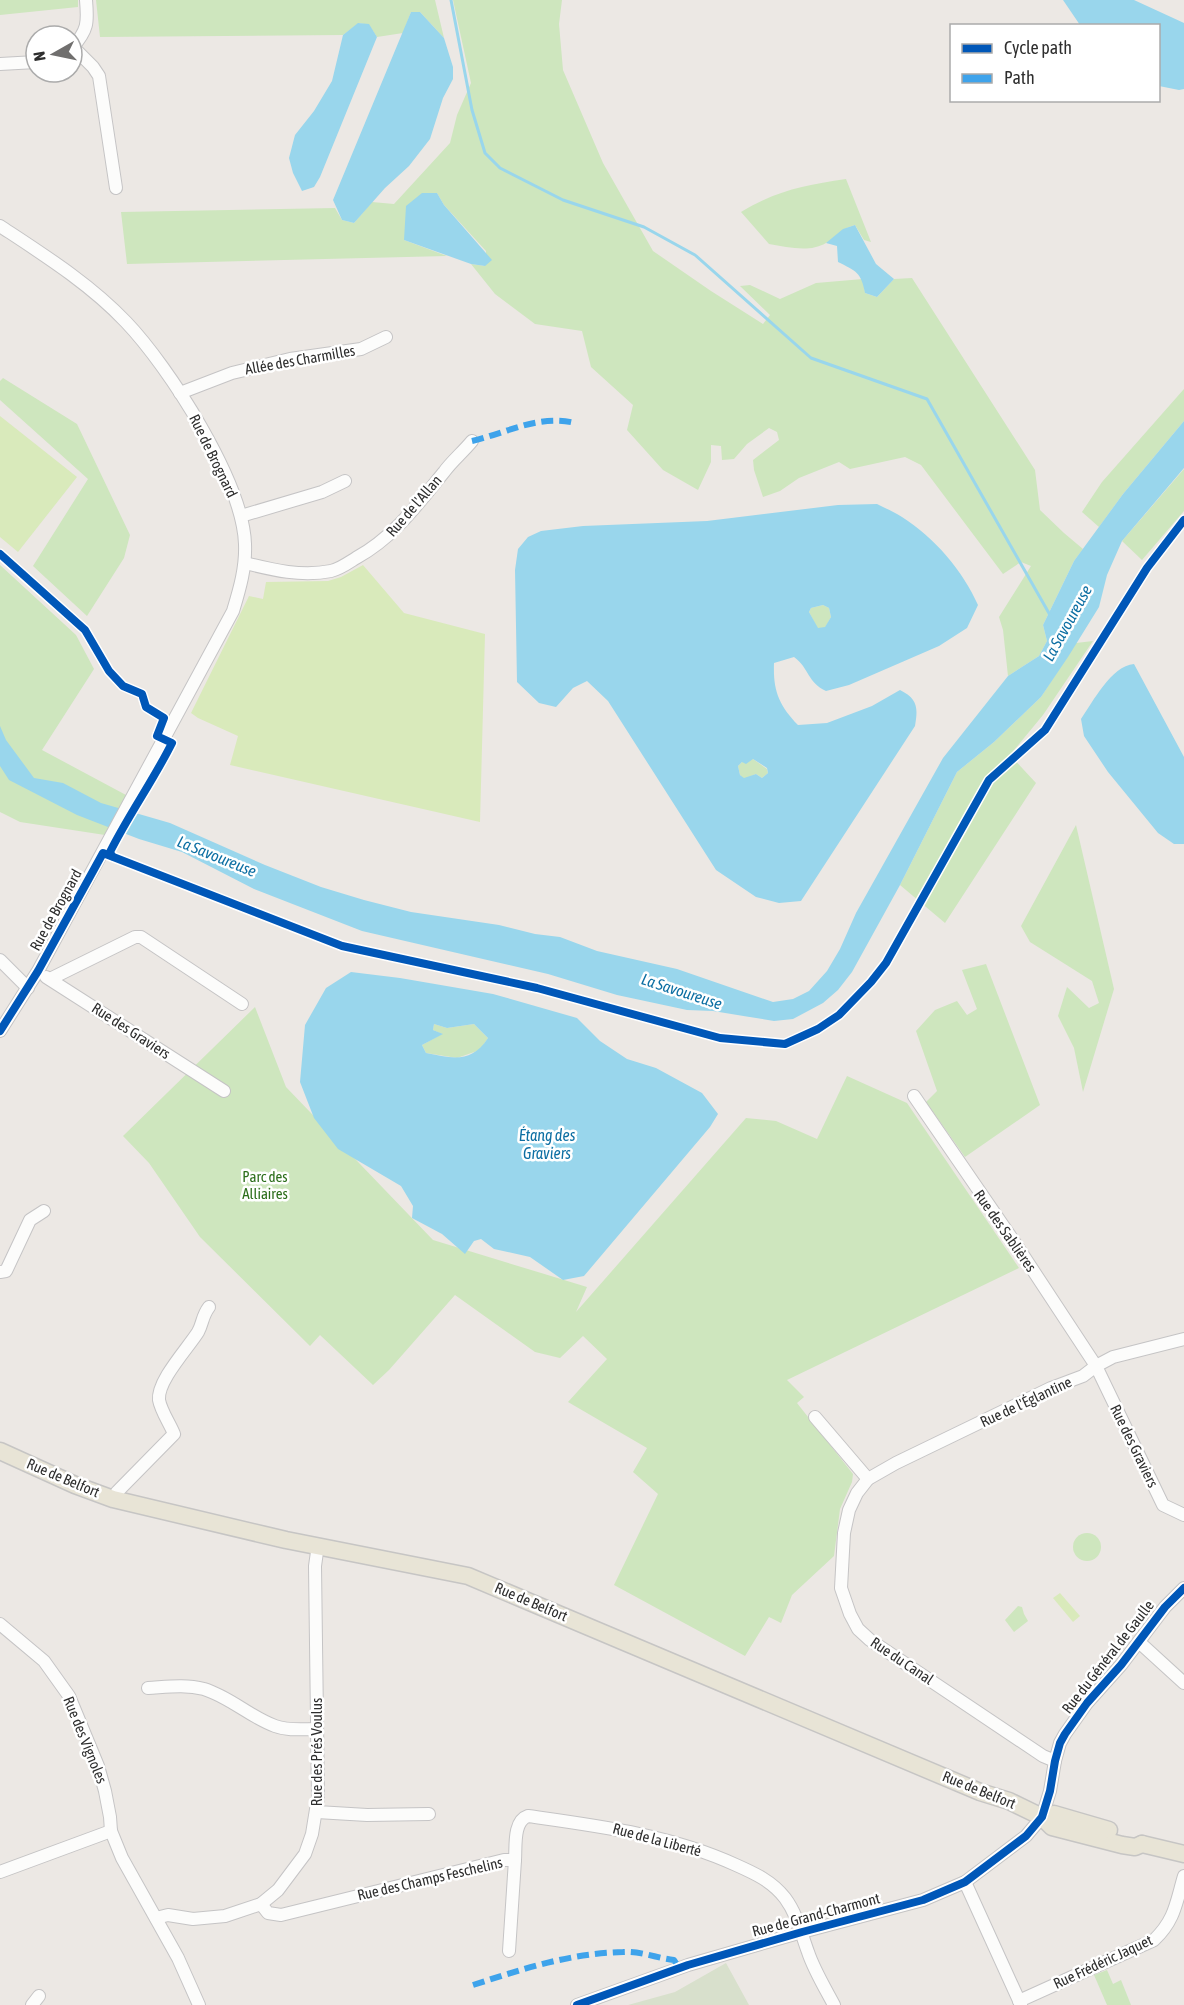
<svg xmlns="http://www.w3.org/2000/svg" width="1184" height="2005" font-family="'Asap Condensed',sans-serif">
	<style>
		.green { fill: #cee6be }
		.cemetery { fill: #d8e0cc }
		.pitch { fill: #d9eabb }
		.water { fill: #99d6ec; fill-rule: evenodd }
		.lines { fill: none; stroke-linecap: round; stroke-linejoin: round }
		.stream { stroke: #99d6ec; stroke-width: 3 }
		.minor-casing { stroke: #c5c4c5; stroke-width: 14 }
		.major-casing { stroke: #c6c5c4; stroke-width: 19 }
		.minor { stroke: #fcfcfb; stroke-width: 12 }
		.major { stroke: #e8e4d6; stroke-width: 16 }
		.quiet { stroke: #3ea3eb; stroke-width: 6; stroke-dasharray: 12 6; stroke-linecap: butt }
		.cycleway-casing { stroke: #fff; stroke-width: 11 }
		.cycleway { stroke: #0057b8; stroke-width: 8 }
		.labels { text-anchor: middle; stroke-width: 5; stroke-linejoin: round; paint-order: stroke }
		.street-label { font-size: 15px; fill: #2e2e2e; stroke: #fff }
		.park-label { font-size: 15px; fill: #2c6e1b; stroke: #fff }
		.water-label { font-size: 16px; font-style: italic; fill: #0d6fa3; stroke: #fff }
	</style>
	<rect width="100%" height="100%" fill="#ece8e4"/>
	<!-- green -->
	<g class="green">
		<polygon points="0,0 78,0 78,7 0,15"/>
		<polygon points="96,0 435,0 444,38 420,12 411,12 403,33 377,37 369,25 359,23 343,35 100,37"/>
		<polygon points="453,0 562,0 559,24 563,70 603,163 653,251 711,291 763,324 770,315 740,286 750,285 780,299 816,283 863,279 865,293 877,297 894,279 912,278 1035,470 1040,510 1064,533 1083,549 1074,561 1043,625 1047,641 1039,656 1008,676 1003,630 999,617 1031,566 1021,562 1003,574 921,465 905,457 850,469 839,462 799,478 780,491 763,497 754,470 753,460 779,440 777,432 769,428 747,444 734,459 722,460 721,446 711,445 711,462 698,490 663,470 627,430 633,405 591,367 582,331 535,324 495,294 471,264 485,266 486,251 444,205 437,193 404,240 447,256 127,264 121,212 335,208 342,220 354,223 372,202 394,204 450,143 457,115 471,83"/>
		<path d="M846,179L871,242L864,240L855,225C840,229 838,236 826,243C809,253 788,247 769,244L741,212C778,190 805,185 846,179Z"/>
		<polygon points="3,378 77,424 130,535 124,558 87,616 33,566 88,479 0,400 0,381"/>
		<polygon points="1184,389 1184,421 1123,494 1099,527 1082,512 1102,482"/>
		<polygon points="1184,469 1184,511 1142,560 1122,541"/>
		<polygon points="0,565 76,635 94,669 42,750 126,795 105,835 20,822 0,812"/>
		<polygon points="823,605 829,608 831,617 825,628 817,628 809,612 811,608"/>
		<polygon points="1093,641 1043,715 1010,755 1036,783 945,923 900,885 957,772 994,742 1041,697 1076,643"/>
		<polygon points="753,759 767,769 768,773 762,778 756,774 744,779 740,775 738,766 742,762"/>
		<polygon points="1076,825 1114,989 1083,1092 1074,1048 1058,1016 1067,987 1089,1008 1099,1003 1092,981 1030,942 1021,926"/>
		<polygon points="986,964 1040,1105 965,1157 926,1102 937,1091 916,1031 935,1010 957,1001 967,1015 977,1009 962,970"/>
		<polygon points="255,1007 286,1087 433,1240 587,1287 576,1312 746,1118 776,1121 817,1139 847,1076 907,1103 1019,1268 787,1380 804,1397 797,1403 853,1474 852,1482 840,1509 834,1556 792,1595 781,1623 769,1617 745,1656 614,1585 658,1494 633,1472 647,1448 568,1402 607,1359 583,1336 560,1358 535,1352 455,1295 389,1370 373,1385 320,1335 310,1346 200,1237 149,1163 123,1136"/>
		<polygon points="434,1024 447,1028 474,1024 488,1038 480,1050 457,1058 426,1053 422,1045 442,1034 433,1030"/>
		<circle cx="1087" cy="1547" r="14"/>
		<polygon points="1018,1606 1022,1607 1024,1614 1028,1621 1014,1632 1005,1620"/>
		<polygon points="1107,1970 1113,1984 1121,1980 1131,2005 1107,2005 1094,1975"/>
	</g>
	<!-- cemetery -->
	<polygon class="cemetery" points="726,1963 749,2005 628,2005 675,1992"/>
	<!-- pitch -->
	<g class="pitch">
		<polygon points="0,416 77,477 18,552 0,537"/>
		<polygon points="363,565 404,613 485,634 480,822 230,765 238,736 198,718 191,713 249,596 263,599 266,582 328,581 341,577"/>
		<polygon points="1060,1593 1080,1616 1073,1622 1053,1598"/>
	</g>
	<!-- water -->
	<g class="water">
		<polygon points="1063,0 1134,0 1184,23 1184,89 1179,90 1159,86 1158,26 1080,25"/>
		<polygon points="411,12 420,12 444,38 453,67 453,79 443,98 430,139 409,166 385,188 354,223 342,220 333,200"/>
		<polygon points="358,23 369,24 377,37 320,177 314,187 302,191 293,173 289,158 295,135 314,111 332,81 343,35"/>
		<polygon points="422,193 437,193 444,205 492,260 485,266 471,264 404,240 406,206"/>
		<path d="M855,225L876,264L894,279L877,297L865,293C861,272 856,271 838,262L837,246L826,243L843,229Z"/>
		<polygon points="1184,421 1184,468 1122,541 1107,575 1099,607 1068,657 1041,697 994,742 957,772 900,885 852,972 838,990 823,1003 793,1019 774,1021 713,1011 687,1010 617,995 548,974 362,931 254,889 182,852 139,839 77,815 9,780 0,766 0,726 6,740 34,778 63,783 101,803 170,823 265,865 321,887 364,900 411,912 499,925 535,934 560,937 597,951 677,969 773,1002 793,999 809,991 827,971 840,949 856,913 943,758 1008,676 1039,656 1047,641 1043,625 1074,561 1123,494"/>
		<path d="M877,504C885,508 894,512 902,517C934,537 963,571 978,605L967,628L939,646L849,685L826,691C807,682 810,669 794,657L774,663C773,691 779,705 798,725L827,723L872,706L900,690C918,699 918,708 915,726L801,901L779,903L756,897L716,870L608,701L587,681L573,688L556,707L539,703L517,682L515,570L518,549L528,537L541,531L583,526L707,521L838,505ZM823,605L829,608L831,617L825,627L818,628L809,612L811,608ZM753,759L767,768L768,773L762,778L756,774L744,778L740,775L738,766L742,762L746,764Z"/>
		<path d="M1134,664L1184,757V844H1174L1158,833L1108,772L1084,736L1081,719C1093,702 1111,666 1134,664Z"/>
		<path d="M351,972L400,978L493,994L577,1018L600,1041L627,1059L656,1068L702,1093L718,1114L710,1127L584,1276L563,1280L530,1257L494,1249L481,1239L474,1241L465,1254L442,1234L412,1218L413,1206L401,1186L338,1149L314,1118L300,1082L305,1025L326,988ZM434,1024L447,1028L474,1024L488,1038C471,1064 452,1058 426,1053L422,1045L443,1034L433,1030Z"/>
	</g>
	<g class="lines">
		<!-- stream -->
		<polyline class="stream" points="451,0 472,110 485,153 500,168 563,200 644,227 695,255 811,358 927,399 1050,615"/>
		<!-- minor casing -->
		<g class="minor-casing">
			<g id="minor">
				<polyline points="73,47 93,67 99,76 116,188"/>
				<path d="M72,48C88,30 88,23 86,0"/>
				<polyline points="0,64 36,62"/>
				<path d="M0,226C44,255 90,284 126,322C169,367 243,482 245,544C246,567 240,588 233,611L38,971L0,1031"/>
				<polyline points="180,393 232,373 290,359 361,349 386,337"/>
				<polyline points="241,516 322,492 345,481"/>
				<path d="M245,563C273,570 302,577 331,571C340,569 348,563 356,558C394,537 417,505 444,472C452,461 463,452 472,441"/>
				<polyline points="0,960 28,988"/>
				<polyline points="46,977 224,1091"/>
				<polyline points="50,979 135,937 141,937 242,1004"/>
				<polyline points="914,1096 1017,1246 1096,1366 1163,1505 1184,1515"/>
				<polyline points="0,1272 6,1271 30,1220 44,1211"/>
				<polyline points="815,1417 868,1479"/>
				<path d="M113,1499L117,1492L174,1434C170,1424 161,1411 159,1400C157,1381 188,1348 198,1332C203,1323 202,1316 209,1307"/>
				<polyline points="0,1624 44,1661 69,1696 98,1766 105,1791 110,1817 111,1831 122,1858 178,1958 199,2005"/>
				<polyline points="1139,1642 1184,1683"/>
				<path d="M148,1688C166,1687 185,1684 204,1689C230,1697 250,1717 275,1726C288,1731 303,1729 317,1729"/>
				<polyline points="1055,1761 1043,1756 870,1640 858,1629 850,1614 841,1588 844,1533 849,1510 857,1493 868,1479 896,1463 1051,1388 1083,1376 1096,1366 1113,1357 1184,1339"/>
				<polyline points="317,1812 367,1815 429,1814"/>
				<path d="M515,1860C516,1846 513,1821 528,1816C599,1826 671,1835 736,1865C754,1873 772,1881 785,1898C797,1914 801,1933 808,1952C814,1970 825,1988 834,2005"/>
				<polyline points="0,1872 111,1831"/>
				<polyline points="965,1882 1021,2005"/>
				<polyline points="261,1904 268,1913 281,1915 504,1860 515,1860 509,1951"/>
				<polyline points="156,1918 168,1915 193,1919 225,1916 261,1904 278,1890 305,1854 312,1834 318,1797 315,1566 318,1545"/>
				<path d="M1019,2001L1154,1940C1175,1920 1176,1903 1184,1876"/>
				<polyline points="32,2005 39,1996"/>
				<polyline points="577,2005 688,1965 802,1932 923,1900 965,1882 1026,1836 1042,1817 1050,1791 1055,1761 1060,1743 1065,1734 1087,1703 1121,1665 1165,1607 1184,1588"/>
			</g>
		</g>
		<!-- major casing -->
		<g class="major-casing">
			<g id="major">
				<polyline points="0,1451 75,1485 113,1499 286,1540 468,1576 980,1792 1009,1801 1042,1817 1052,1827 1122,1845 1135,1847 1142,1844"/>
				<polyline points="1042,1817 1054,1814 1109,1830"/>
				<polyline points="1142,1844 1184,1854"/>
			</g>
		</g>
		<!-- minor -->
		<use href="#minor" class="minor"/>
		<!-- major -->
		<use href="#major" class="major"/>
		<!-- quiet -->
		<g class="quiet">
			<path d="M472,441C507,433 539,414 575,423"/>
			<path d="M473,1985C522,1969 571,1953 623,1952C640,1951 657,1958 674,1960L679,1968"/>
		</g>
		<!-- cycleway casing -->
		<g class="cycleway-casing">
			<g id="cycleway">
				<path d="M0,554L85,630L109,671L123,686L142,694L146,707L164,718L157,736L172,743C153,781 129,814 110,852L112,856"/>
				<polyline points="0,1031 38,971 103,853 342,946 537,988 720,1038 785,1044 818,1029 839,1015 871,982 886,963 989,780 1045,730 1147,568 1184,520"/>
				<polyline points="577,2005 688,1965 802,1932 923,1900 965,1882 1026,1836 1042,1817 1050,1791 1055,1761 1060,1743 1065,1734 1087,1703 1121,1665 1165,1607 1184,1588"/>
			</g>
		</g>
		<!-- cycleway -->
		<use href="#cycleway" class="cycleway"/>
	</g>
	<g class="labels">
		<!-- street labels -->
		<g class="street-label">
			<text transform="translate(300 360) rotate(-10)" y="5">Allée des Charmilles</text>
			<text transform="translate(213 456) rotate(64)" y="5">Rue de Brognard</text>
			<text transform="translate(414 506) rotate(-49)" y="5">Rue de l'Allan</text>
			<text transform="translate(56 910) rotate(-61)" y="5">Rue de Brognard</text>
			<text transform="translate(131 1031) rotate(33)" y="5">Rue des Graviers</text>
			<text transform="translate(1005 1231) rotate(55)" y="5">Rue des Sablières</text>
			<text transform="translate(1026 1402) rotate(-25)" y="5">Rue de l'Églantine</text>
			<text transform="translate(1134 1446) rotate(64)" y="5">Rue des Graviers</text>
			<text transform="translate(63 1478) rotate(23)" y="5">Rue de Belfort</text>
			<text transform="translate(531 1602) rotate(23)" y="5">Rue de Belfort</text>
			<text transform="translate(1108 1657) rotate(-52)" y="5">Rue du Général de Gaulle</text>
			<text transform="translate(902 1661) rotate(34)" y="5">Rue du Canal</text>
			<text transform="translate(85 1740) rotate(68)" y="5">Rue des Vignoles</text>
			<text transform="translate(317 1752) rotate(-90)" y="5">Rue des Prés Voulus</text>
			<text transform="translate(979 1790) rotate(22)" y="5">Rue de Belfort</text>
			<text transform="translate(657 1840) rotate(15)" y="5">Rue de la Liberté</text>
			<text transform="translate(430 1879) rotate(-13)" y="5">Rue des Champs Feschelins</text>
			<text transform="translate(816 1915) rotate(-15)" y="5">Rue de Grand-Charmont</text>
			<text transform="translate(1103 1962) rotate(-25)" y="5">Rue Frédéric Jaquet</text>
		</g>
		<!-- park labels -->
		<g class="park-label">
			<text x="265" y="1182">Parc des<tspan x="265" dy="17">Alliaires</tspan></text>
		</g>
		<!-- water labels -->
		<g class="water-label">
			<text transform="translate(1067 623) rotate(-61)" y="6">La Savoureuse</text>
			<text transform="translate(217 856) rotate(22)" y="6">La Savoureuse</text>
			<text transform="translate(682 991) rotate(18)" y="6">La Savoureuse</text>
			<text x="547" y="1141">Étang des<tspan x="547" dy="18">Graviers</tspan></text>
		</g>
	</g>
	<!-- legend -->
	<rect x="950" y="24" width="210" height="78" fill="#ffffff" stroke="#ababab" stroke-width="1.5"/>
	<rect x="962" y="44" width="30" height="9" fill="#0057b8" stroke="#ababab" stroke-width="1.5"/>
	<text x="1004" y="54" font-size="18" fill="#2e2e2e">Cycle path</text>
	<rect x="962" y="74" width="30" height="9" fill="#3ea3eb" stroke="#ababab" stroke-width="1.5"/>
	<text x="1004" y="84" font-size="18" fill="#2e2e2e">Path</text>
	<!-- north arrow -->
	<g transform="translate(54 54) rotate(261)"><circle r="28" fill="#ffffff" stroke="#ababab" stroke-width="1.5"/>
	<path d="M0-4.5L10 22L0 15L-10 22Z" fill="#706f6e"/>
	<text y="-9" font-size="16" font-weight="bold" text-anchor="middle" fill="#2e2e2e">N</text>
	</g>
</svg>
